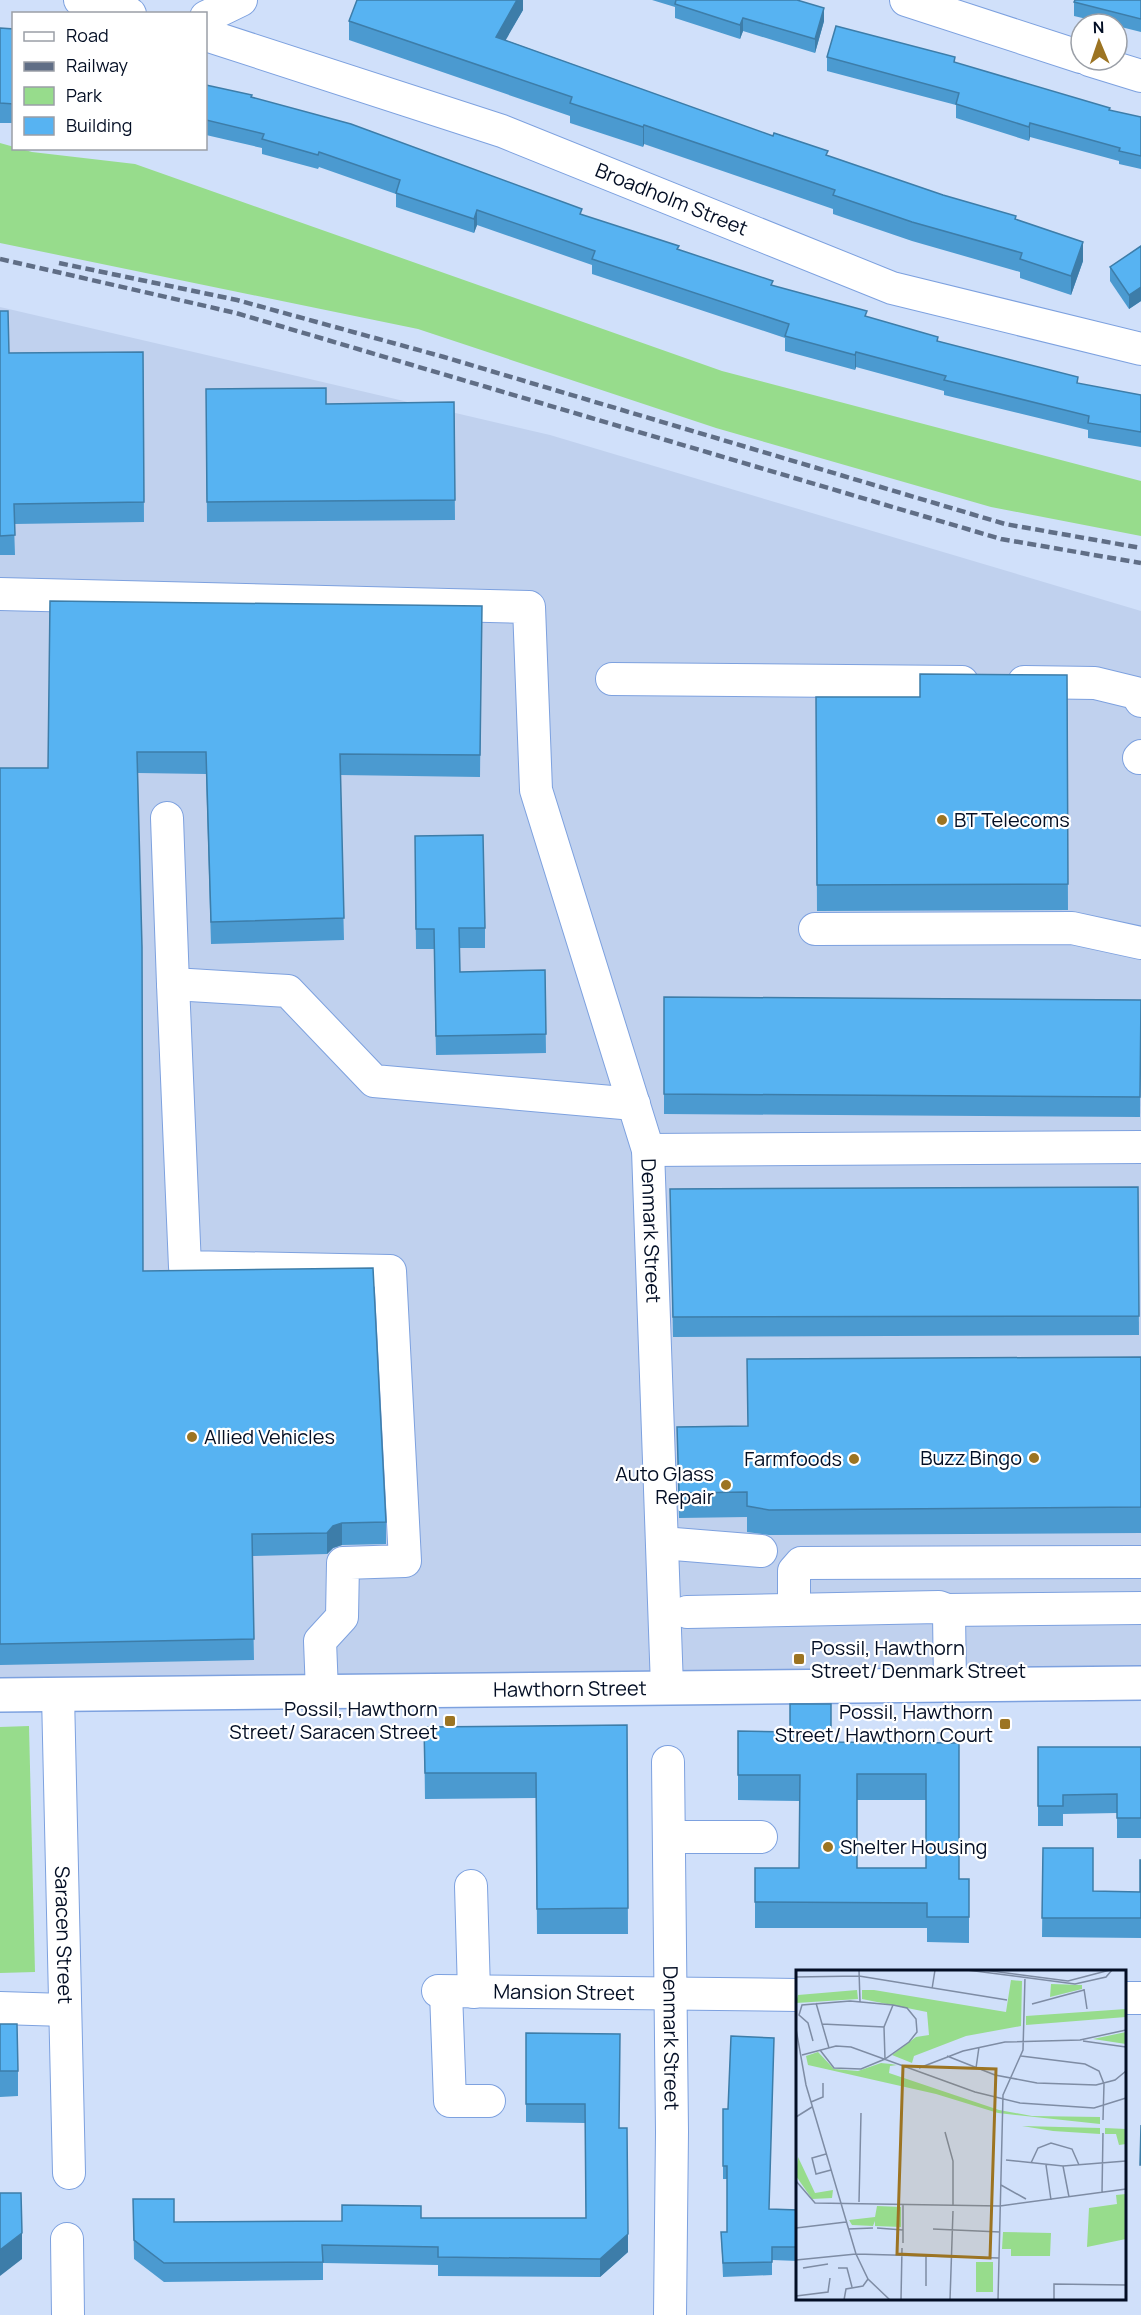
<svg xmlns="http://www.w3.org/2000/svg" width="1141" height="2315" font-family="Manrope,sans-serif">
	<style>
		.built { fill: #c0d1ee }
		.green { fill: #97dc8c }
		.lines { fill: none; stroke-linecap: round; stroke-linejoin: round }
		.minor-casing { stroke: #7da1df; stroke-width: 34 }
		.major-casing { stroke: #7da1df; stroke-width: 36 }
		.minor { stroke: #fff; stroke-width: 32 }
		.major { stroke: #fff; stroke-width: 33 }
		.rail { stroke: #606e86; stroke-width: 4.5; stroke-dasharray: 9 4.5; stroke-linecap: butt }
		.wall { fill: #4b9ad0; fill-rule: evenodd }
		.shaded-wall { fill: #3d7da9 }
		.building { fill: #57b3f2; stroke: #3d7da9; stroke-width: 1.5; fill-rule: evenodd }
		.poi-dot { fill: #9c7422; stroke: #fff; stroke-width: 2 }
		.labels { text-anchor: middle; stroke-width: 4.5; stroke-linejoin: round; paint-order: stroke }
		.street-label { font-size: 20px; fill: #030e24; stroke: #fff }
		.poi-label { font-size: 20px; fill: #030e24; stroke: #fff; text-anchor: end }
		.inset-road { fill: none; stroke: #7e8ca4; stroke-width: 1.5 }
		.view { fill: #9c7422; fill-opacity: 0.15; stroke: #9c7422; stroke-width: 3 }
		.inset-edge { fill: none; stroke: #030e24; stroke-width: 3 }
	</style>
	<rect width="100%" height="100%" fill="#d0e0fa"/>
	<!-- built -->
	<polygon class="built" points="0,307 550,435 1141,611 1141,1683 0,1692"/>
	<!-- green -->
	<g class="green">
		<polygon points="0,143 32,152 135,164 722,371 1141,481 1141,536 991,507 716,428 418,329 0,243"/>
		<polygon points="29,1726 35,1972 0,1973 0,1727"/>
	</g>
	<g class="lines">
		<!-- minor casing -->
		<g class="minor-casing">
			<g id="minor">
				<polyline points="80,0 130,14"/>
				<polyline points="906,0 1081,57"/>
				<polyline points="206,17 241,0"/>
				<path id="s1" d="M206,35L502,131L892,288L1141,349"/>
				<polyline points="1089,60 1141,76"/>
				<path id="s2" d="M0,594L529,607L536,790L648,1150L667,1687"/>
				<polyline points="612,679 962,682"/>
				<polyline points="1024,682 1095,683 1136,693 1141,701"/>
				<polyline points="1139,758 1141,756"/>
				<polyline points="167,818 173,984 288,991 374,1081 634,1104"/>
				<polyline points="815,929 1072,928 1141,943"/>
				<polyline points="173,984 185,1267 390,1271 405,1561 343,1563 342,1617 320,1641 322,1692"/>
				<polyline points="648,1150 1141,1147"/>
				<polyline points="662,1543 761,1551"/>
				<polyline points="794,1609 794,1571 801,1563 1141,1562"/>
				<polyline points="947,1610 949,1614 950,1684"/>
				<polyline points="687,1612 939,1607 947,1610 1141,1608"/>
				<path id="s3" d="M58,1695L69,2173"/>
				<path id="s4" d="M668,1762L672,2132L670,2315"/>
				<polyline points="669,1837 761,1837"/>
				<polyline points="471,1886 474,1992"/>
				<path id="s5" d="M438,1991L798,1995"/>
				<polyline points="446,1992 450,2101 489,2101"/>
				<polyline points="1124,1998 1141,1998"/>
				<polyline points="0,2008 65,2010"/>
				<polyline points="67,2239 68,2315"/>
			</g>
		</g>
		<!-- major casing -->
		<g class="major-casing">
			<g id="major">
				<path id="s6" d="M0,1695L1141,1683"/>
			</g>
		</g>
		<!-- minor -->
		<use href="#minor" class="minor"/>
		<!-- major -->
		<use href="#major" class="major"/>
		<!-- rail -->
		<g class="rail">
			<polyline points="0,259 236,313 1001,539 1141,563"/>
			<polyline points="59,263 237,300 444,357 1005,524 1141,548"/>
		</g>
	</g>
	<!-- wall -->
	<g class="wall">
		<polygon points="523,0 523,10 505,40 828,156 1016,220 1083,261 1071,295 1020,278 1020,272 912,241 833,214 833,209 644,144 643,147 570,123 570,116 349,40 349,21"/>
		<polygon points="652,0 797,0 824,21 815,53 743,31 740,39 675,18 675,7"/>
		<polygon points="1141,0 1141,32 1117,26 1117,24 1108,24 1074,16 1074,2"/>
		<polygon points="0,28 14,29 14,123 0,123"/>
		<polygon points="827,57 955,63 1110,111 1141,117 1141,169 1119,164 1119,161 1030,137 1029,141 956,118 956,105 827,71"/>
		<polygon points="206,85 252,97 582,215 773,286 938,341 1078,384 1141,395 1141,447 1088,438 1088,430 944,395 944,391 856,367 855,370 785,351 785,338 592,274 592,265 477,225 474,233 396,207 396,194 319,167 318,169 262,154 262,148 206,135"/>
		<polygon points="1141,246 1141,301 1129,309 1110,281 1110,267"/>
		<polygon points="0,311 9,353 143,352 144,522 14,524 15,555 0,555"/>
		<polygon points="206,389 326,404 454,402 455,520 207,522"/>
		<polygon points="482,606 480,777 340,775 344,940 211,944 206,774 138,773 143,1271 386,1522 386,1544 342,1545 333,1548 327,1554 252,1556 254,1660 0,1665 0,768 48,768"/>
		<polygon points="1067,675 1068,910 817,911 816,697 920,697"/>
		<polygon points="415,856 485,928 485,948 459,948 460,972 545,970 546,1053 436,1055 434,949 416,949"/>
		<polygon points="664,997 1141,1000 1140,1117 664,1114"/>
		<polygon points="1138,1187 1139,1335 673,1337 670,1189"/>
		<polygon points="1141,1357 1141,1533 769,1535 747,1532 747,1517 679,1518 677,1427 748,1426"/>
		<polygon points="627,1725 628,1934 537,1934 536,1798 425,1799 424,1727"/>
		<path d="M738,1731L831,1742L959,1743V1879H969V1943L927,1942V1928H755V1868H799V1801L738,1800ZM857,1800H926V1868H857Z"/>
		<polygon points="1038,1747 1141,1747 1141,1838 1117,1838 1117,1813 1063,1814 1063,1826 1038,1826"/>
		<polygon points="1043,1848 1093,1891 1140,1892 1141,1860 1141,1938 1042,1937"/>
		<polygon points="0,2024 18,2071 18,2096 0,2097"/>
		<polygon points="526,2033 619,2128 628,2252 600,2277 438,2276 438,2265 323,2263 323,2280 164,2282 134,2259 133,2199 174,2222 342,2221 421,2218 586,2218 585,2123 526,2122"/>
		<polygon points="723,2109 728,2109 769,2209 798,2210 798,2261 772,2260 772,2275 723,2277 721,2232 727,2232 727,2179 723,2179"/>
	</g>
	<!-- shaded-wall -->
	<g class="shaded-wall">
		<polygon points="517,0 523,0 523,10 496,57 496,37"/>
		<polygon points="824,8 824,21 815,53 815,39"/>
		<polygon points="743,18 743,31 740,39 740,25"/>
		<polygon points="1030,123 1030,137 1029,141 1029,127"/>
		<polygon points="644,125 644,144 643,147 643,127"/>
		<polygon points="477,210 477,225 474,233 474,219"/>
		<polygon points="1083,242 1083,261 1071,295 1071,276"/>
		<polygon points="1141,287 1141,301 1129,309 1129,295"/>
		<polygon points="856,352 856,367 855,370 855,355"/>
		<polygon points="342,1523 342,1545 333,1548 327,1554 327,1533 333,1526"/>
		<polygon points="22,2233 22,2259 0,2276 0,2250"/>
		<polygon points="628,2234 628,2252 600,2277 600,2259"/>
	</g>
	<!-- building -->
	<g class="building">
		<polygon points="357,0 517,0 496,37 773,136 774,133 828,151 826,155 943,195 1016,216 1015,219 1083,242 1071,276 1020,259 1022,253 912,222 833,195 835,190 644,125 643,127 570,103 572,97 349,21"/>
		<polygon points="676,0 797,0 824,8 815,39 743,18 740,25 675,4"/>
		<polygon points="1075,0 1141,0 1141,19 1074,2"/>
		<polygon points="836,26 955,57 954,62 1110,108 1109,110 1141,117 1141,156 1119,151 1120,148 1030,123 1029,127 956,104 959,93 827,57"/>
		<polygon points="0,28 14,29 14,104 0,103"/>
		<polygon points="206,85 252,95 251,97 351,124 582,209 580,214 679,246 677,249 773,281 771,285 867,311 865,316 938,337 937,341 1078,377 1077,383 1141,395 1141,432 1088,423 1089,416 944,380 946,376 856,352 855,355 785,336 789,324 592,259 595,251 477,210 474,219 396,193 400,180 319,152 318,155 262,139 264,134 206,120"/>
		<polygon points="1141,246 1141,287 1129,295 1110,267"/>
		<polygon points="0,311 8,311 9,353 143,352 144,502 14,504 15,535 0,536"/>
		<polygon points="326,388 326,404 454,402 455,500 207,502 206,389"/>
		<polygon points="50,601 482,606 480,755 340,754 344,918 211,922 206,752 137,752 142,947 143,1271 373,1268 386,1522 342,1523 333,1526 327,1533 252,1534 254,1639 0,1644 0,768 48,768"/>
		<polygon points="920,674 1067,675 1068,884 817,885 816,697 920,697"/>
		<polygon points="483,835 485,928 459,928 460,972 545,970 546,1034 436,1036 434,929 416,929 415,836"/>
		<polygon points="664,997 1141,1000 1140,1097 664,1094"/>
		<polygon points="1138,1187 1139,1316 673,1317 670,1189"/>
		<polygon points="1141,1357 1141,1507 769,1510 747,1506 747,1492 679,1493 677,1427 748,1426 747,1359"/>
		<path d="M790,1704H831V1742L959,1743V1879H969V1917H927V1903L755,1902V1868H799L800,1775H738V1731L790,1732ZM857,1774H926V1868H857Z"/>
		<polygon points="627,1725 628,1908 537,1909 536,1773 425,1773 424,1727"/>
		<polygon points="1038,1747 1141,1747 1141,1818 1117,1818 1117,1794 1063,1795 1063,1806 1038,1806"/>
		<polygon points="1043,1848 1093,1848 1093,1891 1140,1892 1140,1860 1141,1860 1141,1918 1042,1918"/>
		<polygon points="0,2024 17,2024 18,2071 0,2071"/>
		<polygon points="526,2033 620,2034 619,2128 627,2128 628,2234 600,2259 438,2257 438,2247 322,2245 323,2262 164,2263 134,2240 133,2199 174,2199 174,2222 342,2221 342,2205 421,2206 421,2218 586,2218 585,2104 526,2104"/>
		<polygon points="731,2036 774,2038 769,2209 798,2210 798,2247 772,2247 772,2262 723,2263 721,2232 727,2232 727,2166 723,2166 723,2109 728,2109"/>
		<polygon points="1141,2125 1141,2165 1140,2165"/>
		<polygon points="0,2193 21,2193 22,2233 0,2250"/>
	</g>
	<!-- markers -->
	<g class="poi-dot">
		<circle cx="942" cy="820" r="6"/>
		<circle cx="192" cy="1437" r="6"/>
		<circle cx="1034" cy="1458" r="6"/>
		<circle cx="854" cy="1459" r="6"/>
		<circle cx="726" cy="1485" r="6"/>
		<rect x="793" y="1653" width="12" height="12" rx="3"/>
		<rect x="444" y="1715" width="12" height="12" rx="3"/>
		<rect x="999" y="1718" width="12" height="12" rx="3"/>
		<circle cx="828" cy="1847" r="6"/>
	</g>
	<g class="labels">
		<!-- street labels -->
		<g class="street-label">
			<text dy="7" stroke="none"><textPath href="#s1" startOffset="494">Broadholm Street</textPath></text>
			<text dy="7" stroke="none"><textPath href="#s2" startOffset="1170">Denmark Street</textPath></text>
			<text dy="7" stroke="none"><textPath href="#s6" startOffset="570">Hawthorn Street</textPath></text>
			<text dy="7" stroke="none"><textPath href="#s3" startOffset="240">Saracen Street</textPath></text>
			<text dy="7" stroke="none"><textPath href="#s5" startOffset="126">Mansion Street</textPath></text>
			<text dy="7" stroke="none"><textPath href="#s4" startOffset="276">Denmark Street</textPath></text>
		</g>
		<!-- poi labels -->
		<g class="poi-label">
			<text x="954" y="827" text-anchor="start">BT Telecoms</text>
			<text x="204" y="1444" text-anchor="start">Allied Vehicles</text>
			<text x="1022" y="1465">Buzz Bingo</text>
			<text x="842" y="1466">Farmfoods</text>
			<text x="714" y="1481">Auto Glass<tspan x="714" dy="23">Repair</tspan></text>
			<text x="811" y="1655" text-anchor="start">Possil, Hawthorn<tspan x="811" dy="23">Street/ Denmark Street</tspan></text>
			<text x="438" y="1716">Possil, Hawthorn<tspan x="438" dy="23">Street/ Saracen Street</tspan></text>
			<text x="993" y="1719">Possil, Hawthorn<tspan x="993" dy="23">Street/ Hawthorn Court</tspan></text>
			<text x="840" y="1854" text-anchor="start">Shelter Housing</text>
		</g>
	</g>
	<!-- overview -->
	<g transform="translate(796 1970)">
		<rect width="330" height="330" fill="#d0e0fa"/>
		<path d="M215,10L226,11L225,56L170,66L118,86L116,93L96,85L120,67L133,65L131,42L66,29V20H78L210,42ZM255,14L286,15V19L254,27ZM61,20L62,29L0,33L2,25ZM330,39V47L230,55V46ZM330,62V74L297,69ZM22,82L38,99L62,101L85,93L95,94L101,95L94,96L93,103L203,140L236,146L304,147V154L202,143L140,124L12,95L10,86ZM226,156L304,158V164L257,161ZM309,158L330,159V174L323,175L320,164H309ZM2,187L19,223L37,220L36,228L16,229L0,206ZM330,224V269L291,277L293,238L321,234L320,225ZM81,236L105,237V257L79,256V251L77,256L56,255L53,250L79,247ZM207,262L255,263L254,286H215V279H206ZM180,292H197V322H180Z" fill="#97dc8c"/>
		<path class="inset-road" d="M63,0L64,32M171,0L279,14L310,7L316,0M188,0L272,11L314,0M0,7L63,6L211,30M136,19L139,0M288,19L291,39M20,33L33,78M236,34L288,20M26,54L88,57M0,59L10,115L60,284L72,309L94,330M17,71L12,53L3,45L6,35L54,31L97,35L111,38L120,49L121,62L113,72L89,89L65,99L38,98L24,80M287,71L330,77M6,85L40,76L55,77L179,122L224,133L298,138L330,128M151,86L199,105L241,113L300,115L319,110L330,101M225,86L289,94L303,101L308,114L307,150M89,89L88,57L97,35M123,98L167,81L209,72L284,70L330,60M180,98L183,77M15,132L27,127V113M0,147L16,137M149,162L157,191V235M30,184L16,188L20,204L35,200M210,190L267,196L330,191M235,193L242,178L255,173L276,179L283,195M250,195L255,230M267,196L273,227M0,211L19,233L204,236L330,219M205,215L230,229M306,223L307,163M63,232L65,143M0,258L50,252M81,258L107,260M52,259L77,258M137,259L204,262M107,273V234M0,290L60,284L203,288M7,298L32,294M42,298H51L56,317M130,316V286M0,326L32,322L34,308M48,330L50,319L67,316L72,309M105,330L106,278M154,330L157,241M202,330L207,125L227,80L229,7M258,330V314L330,315"/>
		<path class="view" d="M107,96L200,99L194,288L101,284Z"/>
		<rect width="330" height="330" class="inset-edge"/>
	</g>
	<!-- legend -->
	<rect x="12" y="12" width="195" height="138" fill="#ffffff" stroke="#9a9fa7" stroke-width="1.5"/>
	<rect x="24" y="32" width="30" height="9" fill="#ffffff" stroke="#9a9fa7" stroke-width="1.5"/>
	<text x="66" y="42" font-size="18" fill="#030e24">Road</text>
	<rect x="24" y="62" width="30" height="9" fill="#606e86" stroke="#9a9fa7" stroke-width="1.5"/>
	<text x="66" y="72" font-size="18" fill="#030e24">Railway</text>
	<rect x="24" y="87" width="30" height="18" fill="#97dc8c" stroke="#9a9fa7" stroke-width="1.5"/>
	<text x="66" y="102" font-size="18" fill="#030e24">Park</text>
	<rect x="24" y="117" width="30" height="18" fill="#57b3f2" stroke="#9a9fa7" stroke-width="1.5"/>
	<text x="66" y="132" font-size="18" fill="#030e24">Building</text>
	<!-- north arrow -->
	<g transform="translate(1099 42) rotate(358)"><circle r="28" fill="#ffffff" stroke="#9a9fa7" stroke-width="1.5"/>
	<path d="M0-4.5L10 22L0 15L-10 22Z" fill="#9c7422"/>
	<text y="-9" font-size="16" font-weight="bold" text-anchor="middle" fill="#030e24">N</text>
	</g>
</svg>
